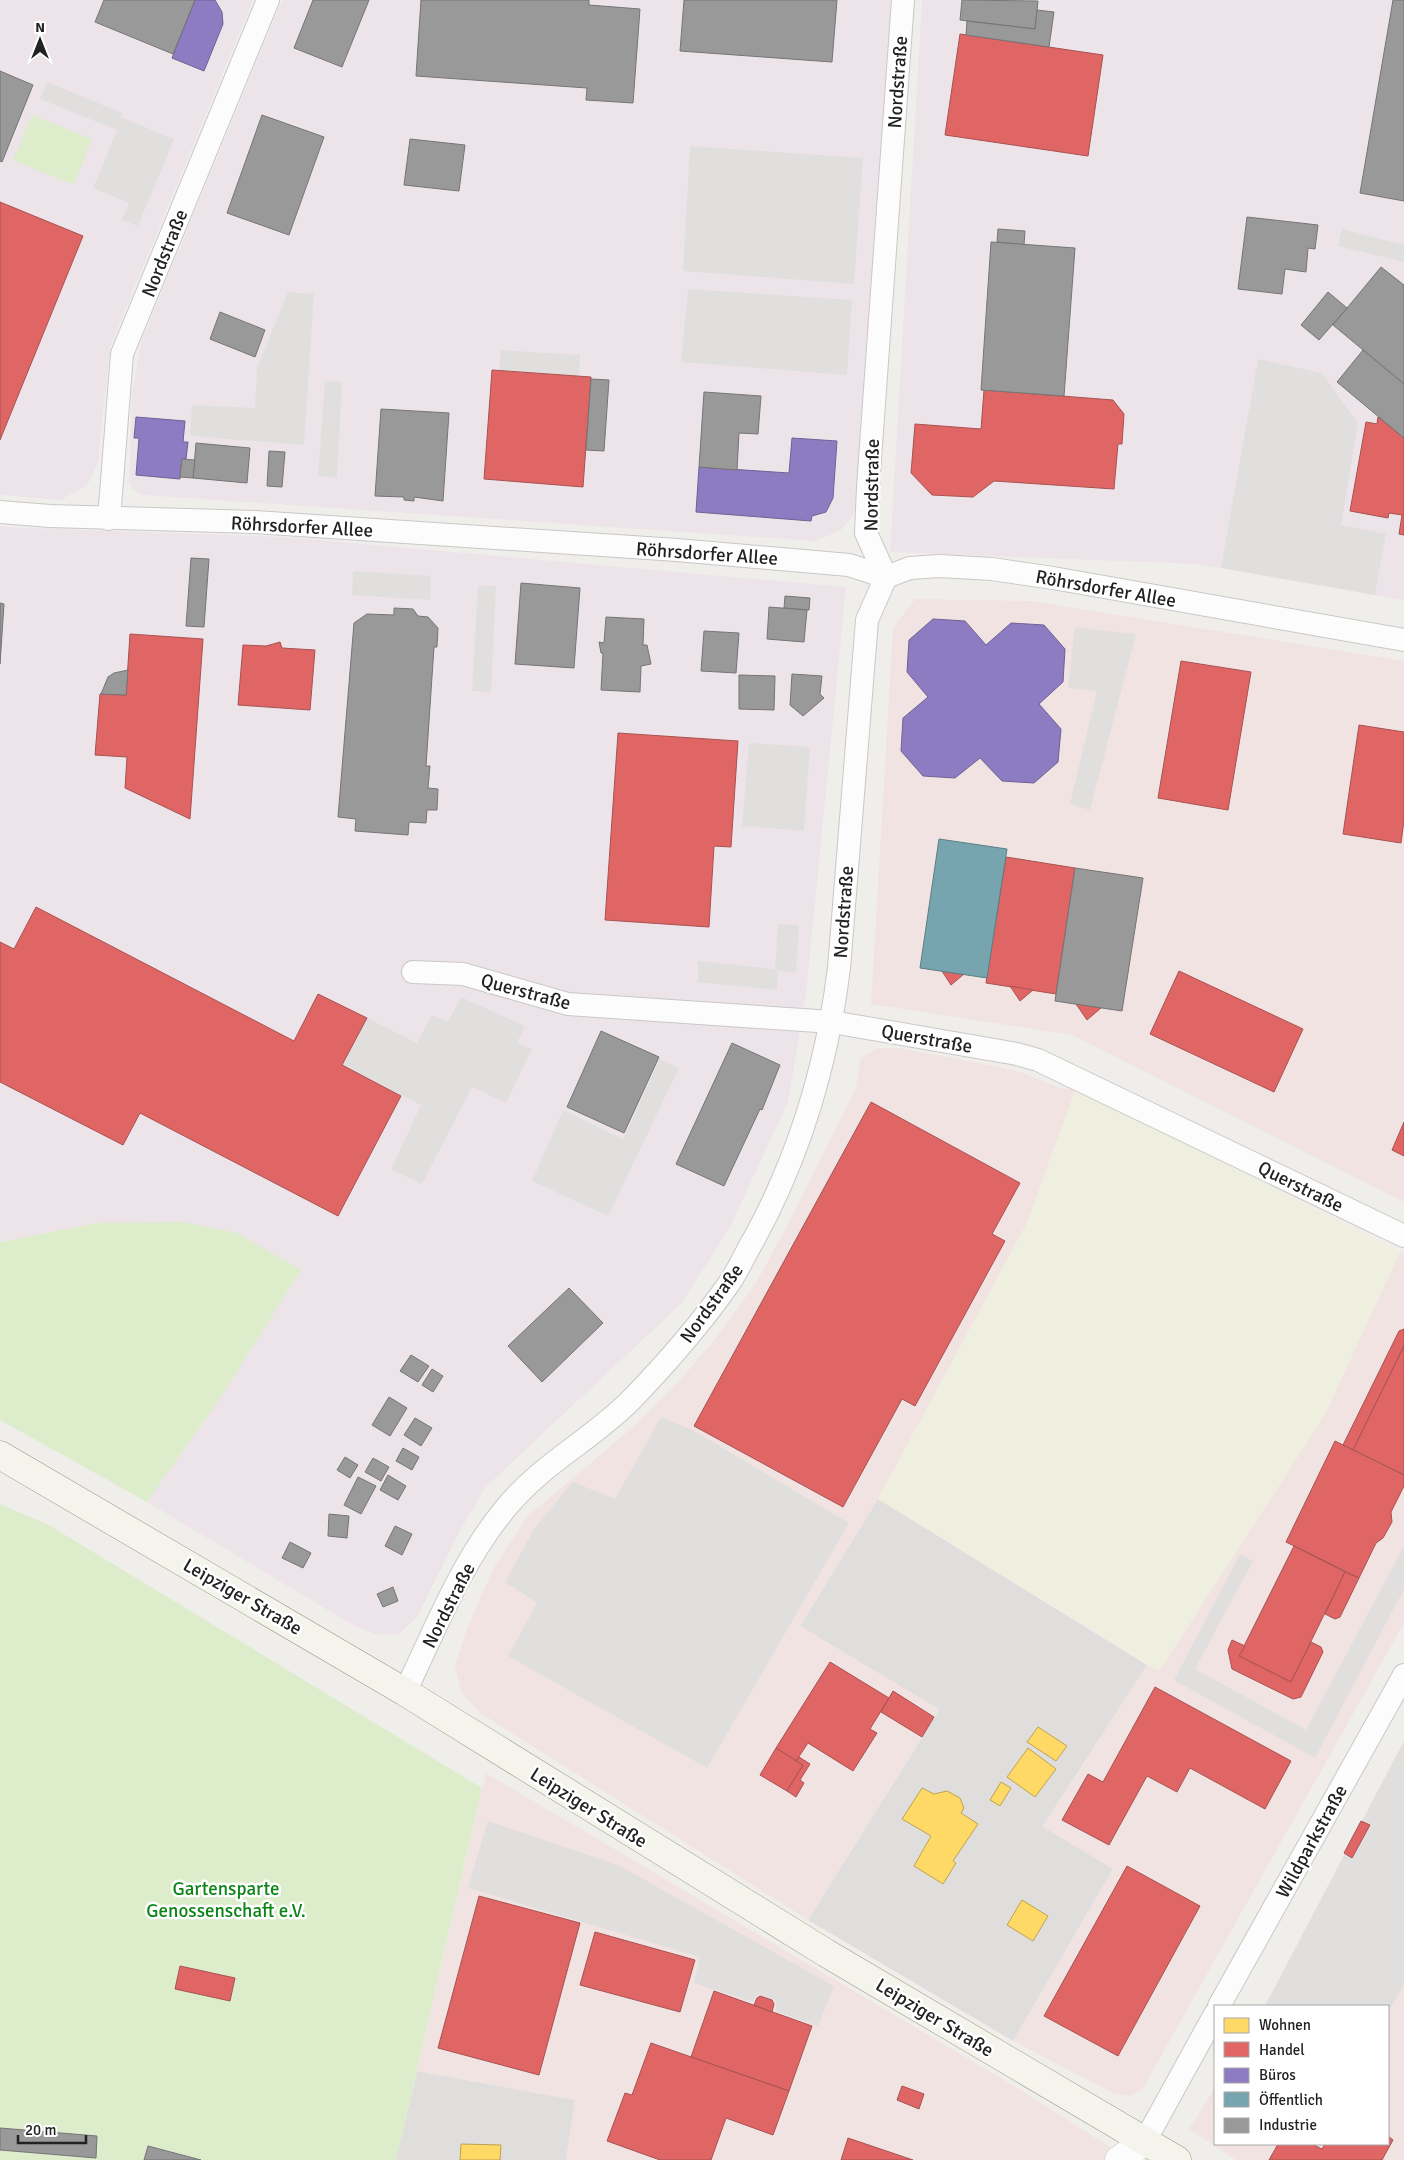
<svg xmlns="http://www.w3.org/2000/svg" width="1404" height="2160" font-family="Signika,sans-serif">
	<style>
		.residential { fill: #dfdedc }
		.commercial { fill: #f1e3e1 }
		.industrial { fill: #ede4e9 }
		.farmland { fill: #efefdf }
		.grass { fill: #ddeccb }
		.parking { fill: #e0dfde }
		.homes { fill: #ffd966; stroke: #bda252 }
		.shops { fill: #e06666; stroke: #a75252 }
		.offices { fill: #8e7cc3; stroke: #6e6193 }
		.public { fill: #76a5af; stroke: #5d7e85 }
		.industry { fill: #999; stroke: #757575 }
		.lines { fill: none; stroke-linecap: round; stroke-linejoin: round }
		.minor-casing { stroke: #c9c8c7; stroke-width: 24 }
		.tertiary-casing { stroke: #c9c8c7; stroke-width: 29 }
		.secondary-casing { stroke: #999a82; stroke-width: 29 }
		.minor { stroke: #fdfcfc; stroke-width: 22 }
		.tertiary { stroke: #fdfcfc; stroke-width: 28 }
		.secondary { stroke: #f4f4ed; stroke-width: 28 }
		.labels { text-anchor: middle; stroke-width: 5; stroke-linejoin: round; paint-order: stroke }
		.street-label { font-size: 19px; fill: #222; stroke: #fff }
		.park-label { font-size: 19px; fill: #0c8416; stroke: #fff }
	</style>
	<rect width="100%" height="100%" fill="#f0eeeb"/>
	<!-- residential -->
	<g class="residential">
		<polygon points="878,1499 1147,1665 1043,1826 1113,1869 1013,2041 808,1920 939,1710 800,1626"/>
		<polygon points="417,2071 575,2100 566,2160 396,2160"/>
	</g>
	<!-- commercial -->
	<g class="commercial">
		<polygon points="915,599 1031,601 1404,661 1404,1202 1072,1035 871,1004 893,628"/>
		<polygon points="877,1048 899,1048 989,1065 1021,1072 1062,1089 1076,1088 1027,1223 878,1499 800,1626 939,1709 808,1920 480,1713 462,1694 455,1667 466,1631 493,1569 527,1517 627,1432 674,1387 716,1338 757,1281 794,1213 857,1085 860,1059"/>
		<polygon points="1400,1252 1404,1255 1404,1623 1142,2090 1129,2096 1115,2094 1013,2041 1113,1869 1043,1827 1147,1665 1159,1671 1324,1416"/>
		<polygon points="1404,1741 1404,2160 1236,2160 1189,2129 1215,2087 1215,2144 1388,2144 1388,2006 1265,2006"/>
		<polygon points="486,1773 1016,2087 1130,2160 566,2160 575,2100 417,2071"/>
	</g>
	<!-- industrial -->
	<g class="industrial">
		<polygon points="0,0 253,0 110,347 98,462 87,486 60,500 0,495"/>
		<polygon points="282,0 892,0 856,501 854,514 840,531 815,541 143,495 132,489 129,481 132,394 141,342"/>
		<polygon points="922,0 1404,0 1404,600 1197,564 890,552"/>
		<polygon points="0,527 285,537 846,587 806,995 788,1102 730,1227 682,1303 486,1487 459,1532 417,1617 398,1635 375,1634 353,1625 147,1502 221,1397 301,1270 97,1223 0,1242"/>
	</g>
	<!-- farmland -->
	<polygon class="farmland" points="1076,1088 1400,1252 1324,1416 1159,1671 878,1499 1027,1223"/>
	<!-- grass -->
	<g class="grass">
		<polygon points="32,115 92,139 74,185 13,160"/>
		<polygon points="184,1222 237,1233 301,1270 221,1397 147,1502 0,1420 0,1242 97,1223"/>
		<polygon points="0,1504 47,1524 482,1788 396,2160 0,2160"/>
	</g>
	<!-- parking -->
	<g class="parking">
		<polygon points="47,82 122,113 121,117 174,139 138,226 122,220 129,203 93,188 117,130 40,99"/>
		<polygon points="690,146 863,158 854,284 683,271"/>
		<polygon points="1342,229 1404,245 1404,262 1338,246"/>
		<polygon points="688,289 852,300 847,375 681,362"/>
		<polygon points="288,292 314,294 304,445 190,436 192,405 255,408 257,368"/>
		<polygon points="501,350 580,355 579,376 499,370"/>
		<polygon points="1258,359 1322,373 1358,423 1341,525 1386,534 1375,595 1221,568"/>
		<polygon points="325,381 342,382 337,478 318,476"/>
		<polygon points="353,571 431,576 430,600 352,595"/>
		<polygon points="478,586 496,586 491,692 472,691"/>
		<polygon points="1075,627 1136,634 1090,810 1070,804 1097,691 1068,688"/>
		<polygon points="749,743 810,747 804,831 742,826"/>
		<polygon points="778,924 799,925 796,973 778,971 777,990 698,982 698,961 775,969"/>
		<polygon points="461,997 525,1026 517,1043 532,1049 506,1103 472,1087 422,1184 391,1169 421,1105 342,1065 367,1018 417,1043 432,1015 448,1022"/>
		<polygon points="660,1059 679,1068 608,1216 532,1181 563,1110 623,1139"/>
		<polygon points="661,1417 694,1431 849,1523 707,1768 508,1656 537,1603 505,1582 534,1529 573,1482 615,1499"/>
		<polygon points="1404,1546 1404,1589 1315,1758 1174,1680 1240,1554 1253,1561 1195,1669 1306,1730"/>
		<polygon points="1404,1741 1404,1984 1388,2013 1388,2006 1265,2006"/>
		<polygon points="488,1821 620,1866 834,1986 818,2026 776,2011 776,2001 758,1994 753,2002 694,1983 700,1957 468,1888"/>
	</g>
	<!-- homes -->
	<g class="homes">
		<polygon points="1038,1727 1067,1746 1056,1761 1027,1742"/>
		<polygon points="1028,1748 1056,1769 1035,1797 1007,1777"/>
		<polygon points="1001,1782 1011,1788 1000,1806 990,1800"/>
		<polygon points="922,1788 934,1794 947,1791 960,1798 964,1808 961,1813 978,1824 953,1861 956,1863 943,1884 914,1866 931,1836 902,1819"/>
		<polygon points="1022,1900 1048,1916 1033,1941 1007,1925"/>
		<polygon points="461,2144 501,2145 500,2160 460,2160"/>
	</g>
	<!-- shops -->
	<g class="shops">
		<polygon points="960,34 1103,55 1088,156 945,135"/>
		<polygon points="0,202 83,236 0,440"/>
		<polygon points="492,370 591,377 583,487 484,479"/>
		<polygon points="984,390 1113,400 1124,414 1122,444 1118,444 1114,489 994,481 973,497 932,495 911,473 915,424 981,429"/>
		<polygon points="1378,417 1404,438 1404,535 1399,534 1402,515 1389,513 1388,518 1350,511 1366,422 1377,424"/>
		<polygon points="130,634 203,639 190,819 125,788 127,757 95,755 100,694 126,695"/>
		<polygon points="280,642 282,648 315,650 310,710 238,705 243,645 266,646"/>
		<polygon points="1181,661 1251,672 1228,810 1158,798"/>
		<polygon points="1359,725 1404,732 1404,820 1401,843 1343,834"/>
		<polygon points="618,733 738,741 731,847 714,846 709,927 605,920"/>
		<polygon points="1006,857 1075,868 1056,994 986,983"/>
		<polygon points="36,907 294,1041 318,994 367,1018 342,1065 401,1096 338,1216 140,1113 123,1145 0,1082 0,942 14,949"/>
		<polygon points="942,971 953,973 964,974 951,985"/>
		<polygon points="1179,971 1303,1029 1274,1092 1150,1034"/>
		<polygon points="1010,986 1022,988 1033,990 1020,1001"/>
		<polygon points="1076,1004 1089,1006 1101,1008 1087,1020"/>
		<polygon points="871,1102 1020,1183 992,1234 1005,1241 915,1406 902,1399 843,1507 694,1426"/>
		<polygon points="1404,1122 1404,1156 1392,1150"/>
		<polygon points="1404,1329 1404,1346 1353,1450 1343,1445 1399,1331"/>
		<polygon points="1404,1346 1404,1475 1353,1450"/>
		<polygon points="1335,1441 1404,1475 1404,1486 1391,1512 1392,1522 1383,1538 1376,1543 1359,1578 1286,1542"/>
		<polygon points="1294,1546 1345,1572 1291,1682 1239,1656"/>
		<polygon points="1345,1572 1359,1578 1340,1617 1335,1619 1325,1614"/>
		<polygon points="1232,1640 1245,1646 1239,1656 1291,1682 1311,1642 1321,1647 1323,1652 1301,1697 1293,1699 1232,1669 1228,1650"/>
		<polygon points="830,1662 889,1698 870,1729 877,1733 853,1771 808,1743 796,1761 776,1748"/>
		<polygon points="1155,1687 1291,1761 1265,1809 1190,1768 1177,1792 1147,1776 1109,1845 1062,1820 1088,1774 1103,1782"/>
		<polygon points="893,1691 934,1717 922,1737 881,1712"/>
		<polygon points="776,1748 803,1765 787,1791 760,1775"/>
		<polygon points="799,1757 810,1764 800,1780 804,1783 796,1797 787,1791 803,1765 796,1761"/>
		<polygon points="1361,1821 1370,1825 1352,1858 1344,1853"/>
		<polygon points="1127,1866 1200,1906 1118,2056 1044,2016"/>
		<polygon points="479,1896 580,1923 539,2075 438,2048"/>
		<polygon points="595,1932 695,1960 680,2012 580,1985"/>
		<polygon points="180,1966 235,1978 230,2001 175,1989"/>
		<polygon points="714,1991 812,2026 789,2091 691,2057"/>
		<polygon points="760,1996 772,2000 774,2004 772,2012 754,2005 757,1998"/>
		<polygon points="651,2043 789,2091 773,2135 726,2118 711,2160 660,2160 607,2141 625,2093 632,2095"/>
		<polygon points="902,2086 924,2094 919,2109 897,2100"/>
		<polygon points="1388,2136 1393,2140 1382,2160 1269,2160 1278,2144 1312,2144 1322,2149 1325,2144 1388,2144"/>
		<polygon points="848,2138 913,2160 841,2160"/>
	</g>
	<!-- offices -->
	<g class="offices">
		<polygon points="195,0 215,0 222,12 223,24 204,71 172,58"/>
		<polygon points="136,417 185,421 183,442 188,442 186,459 182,459 180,479 136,475 139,438 134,438"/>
		<polygon points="792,438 837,441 833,498 826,512 812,516 811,521 696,512 699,467 789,473"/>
		<polygon points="933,619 965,621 986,645 1011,623 1044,625 1065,649 1063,682 1039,704 1061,729 1058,762 1034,783 1002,781 980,758 955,778 923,776 901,751 903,718 928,697 907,672 909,640"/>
	</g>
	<!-- public -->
	<polygon class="public" points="939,839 1007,849 987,978 920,968"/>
	<!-- industry -->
	<g class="industry">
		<polygon points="104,0 195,0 173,54 95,22"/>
		<polygon points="313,0 369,0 342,67 294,48"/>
		<polygon points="421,0 589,0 589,5 640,9 633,103 586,100 587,88 416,76"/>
		<polygon points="684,0 837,0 832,62 680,51"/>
		<polygon points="962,0 1038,1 1035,29 960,20"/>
		<polygon points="1393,0 1404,0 1404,201 1360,193"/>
		<polygon points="1037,10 1054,12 1049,47 966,35 967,21 1035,29"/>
		<polygon points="0,71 33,85 2,162 0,161"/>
		<polygon points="262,115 324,137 289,235 227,213"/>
		<polygon points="410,139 465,145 459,191 404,185"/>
		<polygon points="1247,217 1318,225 1315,249 1308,248 1306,272 1285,269 1282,294 1238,289"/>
		<polygon points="998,229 1025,231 1024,245 997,242"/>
		<polygon points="991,242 1075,248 1064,396 981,390"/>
		<polygon points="1381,267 1404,285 1404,384 1333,325"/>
		<polygon points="1328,292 1347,308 1319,340 1301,325"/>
		<polygon points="220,312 265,330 255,357 210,339"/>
		<polygon points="1363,350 1404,384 1404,438 1337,382"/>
		<polygon points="591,379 609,380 604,451 586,450"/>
		<polygon points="704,392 761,396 758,434 739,433 737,470 699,467"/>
		<polygon points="381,409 449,413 443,501 414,497 414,501 404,500 404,497 375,496"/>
		<polygon points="196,443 250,448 247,483 193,478"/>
		<polygon points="269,451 285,452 282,487 267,486"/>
		<polygon points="182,459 195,460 193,478 180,477"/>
		<polygon points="191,558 209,559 204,627 186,626"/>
		<polygon points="521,583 580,588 574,668 515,664"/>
		<polygon points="785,596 810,598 809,610 784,608"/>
		<polygon points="0,603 4,604 0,664"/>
		<polygon points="769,607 807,610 804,642 767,639"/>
		<polygon points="394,608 413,609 418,616 428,617 438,628 437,647 434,647 426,766 430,766 428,788 438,789 437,810 427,810 426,823 409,822 408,835 355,831 356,819 338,817 354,623 367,614 394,615"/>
		<polygon points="606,617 644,619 643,645 647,645 651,664 641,666 640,692 601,690 603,653 601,653 599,642 604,643"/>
		<polygon points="704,631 739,633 736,673 701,671"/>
		<polygon points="128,670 126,695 101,694 108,677 114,673"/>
		<polygon points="792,674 822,676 820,694 824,698 803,716 790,705"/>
		<polygon points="739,675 775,676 774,710 739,709"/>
		<polygon points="1075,868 1143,878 1122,1011 1055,1001"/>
		<polygon points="601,1031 659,1057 624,1133 567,1107"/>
		<polygon points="732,1043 780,1065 762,1110 760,1109 724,1186 676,1164"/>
		<polygon points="569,1288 603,1323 542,1382 508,1346"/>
		<polygon points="411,1355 429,1366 418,1382 400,1371"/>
		<polygon points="432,1369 443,1376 433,1392 422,1385"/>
		<polygon points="389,1397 407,1408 390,1436 372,1425"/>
		<polygon points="415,1418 432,1428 421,1446 404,1435"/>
		<polygon points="403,1448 419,1457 412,1470 396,1461"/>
		<polygon points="345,1457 358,1465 350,1478 337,1470"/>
		<polygon points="373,1458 389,1467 381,1481 365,1472"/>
		<polygon points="388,1475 406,1486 398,1500 380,1490"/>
		<polygon points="358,1477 376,1486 361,1514 344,1505"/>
		<polygon points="329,1514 349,1516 347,1538 328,1536"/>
		<polygon points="395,1526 412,1534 402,1555 385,1546"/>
		<polygon points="290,1542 311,1553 303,1568 282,1558"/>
		<polygon points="393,1587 398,1601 383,1607 377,1594"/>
		<polygon points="0,2128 97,2136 96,2158 0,2150"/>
		<polygon points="148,2146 201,2160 144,2160"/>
	</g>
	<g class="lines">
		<!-- minor casing -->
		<g class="minor-casing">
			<g id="minor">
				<polyline points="0,512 50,516 255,522 677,550 849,565 886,577 910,568 939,566 992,569 1053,578 1404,640"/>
				<polyline points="109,519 122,354 268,0"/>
				<polyline points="413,972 463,974 568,1004 832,1022 1017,1054 1038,1060 1404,1236"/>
				<path d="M405,1692C435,1630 461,1562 505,1509C540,1465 591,1440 630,1401C665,1365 699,1326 728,1285C738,1271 745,1254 754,1239C801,1153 827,1065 839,968L867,620L886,577L866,533L868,487L903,0"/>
				<polyline points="1219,2006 1404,1675"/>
				<polyline points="1145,2141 1215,2014"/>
			</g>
		</g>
		<!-- tertiary casing -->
		<g class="tertiary-casing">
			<polyline id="tertiary" points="1119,2160 1145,2141"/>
		</g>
		<!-- secondary casing -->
		<g class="secondary-casing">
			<polyline id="secondary" points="0,1455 405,1692 826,1953 1177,2160"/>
		</g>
		<!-- minor -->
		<use href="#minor" class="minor"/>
		<!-- tertiary -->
		<use href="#tertiary" class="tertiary"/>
		<!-- secondary -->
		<use href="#secondary" class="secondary"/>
	</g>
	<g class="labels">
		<!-- street labels -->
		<g class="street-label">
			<text transform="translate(897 82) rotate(-86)" y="7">Nordstraße</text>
			<text transform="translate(164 253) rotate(-68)" y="7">Nordstraße</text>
			<text transform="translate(871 485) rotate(-89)" y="7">Nordstraße</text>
			<text transform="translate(302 526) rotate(3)" y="7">Röhrsdorfer Allee</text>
			<text transform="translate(707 553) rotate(4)" y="7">Röhrsdorfer Allee</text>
			<text transform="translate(1106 588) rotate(10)" y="7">Röhrsdorfer Allee</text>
			<text transform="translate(843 912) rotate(-86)" y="7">Nordstraße</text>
			<text transform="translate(526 991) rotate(15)" y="7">Querstraße</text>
			<text transform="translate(927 1038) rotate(10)" y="7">Querstraße</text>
			<text transform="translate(1301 1186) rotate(26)" y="7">Querstraße</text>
			<text transform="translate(711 1303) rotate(-54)" y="7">Nordstraße</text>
			<text transform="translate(243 1596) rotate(30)" y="7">Leipziger Straße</text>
			<text transform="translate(448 1605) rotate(-63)" y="7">Nordstraße</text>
			<text transform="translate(589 1807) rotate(32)" y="7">Leipziger Straße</text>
			<text transform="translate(1311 1841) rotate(-61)" y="7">Wildparkstraße</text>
			<text transform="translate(935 2017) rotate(31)" y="7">Leipziger Straße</text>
		</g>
		<!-- park labels -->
		<g class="park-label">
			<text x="226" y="1895">Gartensparte<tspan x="226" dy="22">Genossenschaft e.V.</tspan></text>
		</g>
	</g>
	<!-- legend -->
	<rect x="1214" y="2005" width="175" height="140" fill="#ffffff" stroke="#a7a7a7"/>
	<rect x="1224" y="2018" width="25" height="15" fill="#ffd966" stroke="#a7a7a7"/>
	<text x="1259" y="2030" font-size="15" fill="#222222">Wohnen</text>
	<rect x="1224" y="2042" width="25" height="15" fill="#e06666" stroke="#a7a7a7"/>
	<text x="1259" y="2055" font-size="15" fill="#222222">Handel</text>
	<rect x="1224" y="2068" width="25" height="15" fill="#8e7cc3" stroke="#a7a7a7"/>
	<text x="1259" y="2080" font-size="15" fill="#222222">Büros</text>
	<rect x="1224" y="2092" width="25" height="15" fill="#76a5af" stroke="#a7a7a7"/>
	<text x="1259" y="2105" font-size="15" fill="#222222">Öffentlich</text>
	<rect x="1224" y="2118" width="25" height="15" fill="#999999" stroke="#a7a7a7"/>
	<text x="1259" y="2130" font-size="15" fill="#222222">Industrie</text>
	<!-- north arrow -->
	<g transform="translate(40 40)" stroke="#ffffff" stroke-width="4" paint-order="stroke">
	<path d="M0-4L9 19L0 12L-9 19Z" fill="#222222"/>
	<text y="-8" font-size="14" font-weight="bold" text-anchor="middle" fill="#222222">N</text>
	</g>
	<!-- scale -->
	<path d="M18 2135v8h68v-8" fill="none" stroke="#222222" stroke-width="2.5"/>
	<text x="25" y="2135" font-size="15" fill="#222222" stroke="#ffffff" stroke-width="4" paint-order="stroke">20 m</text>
</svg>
